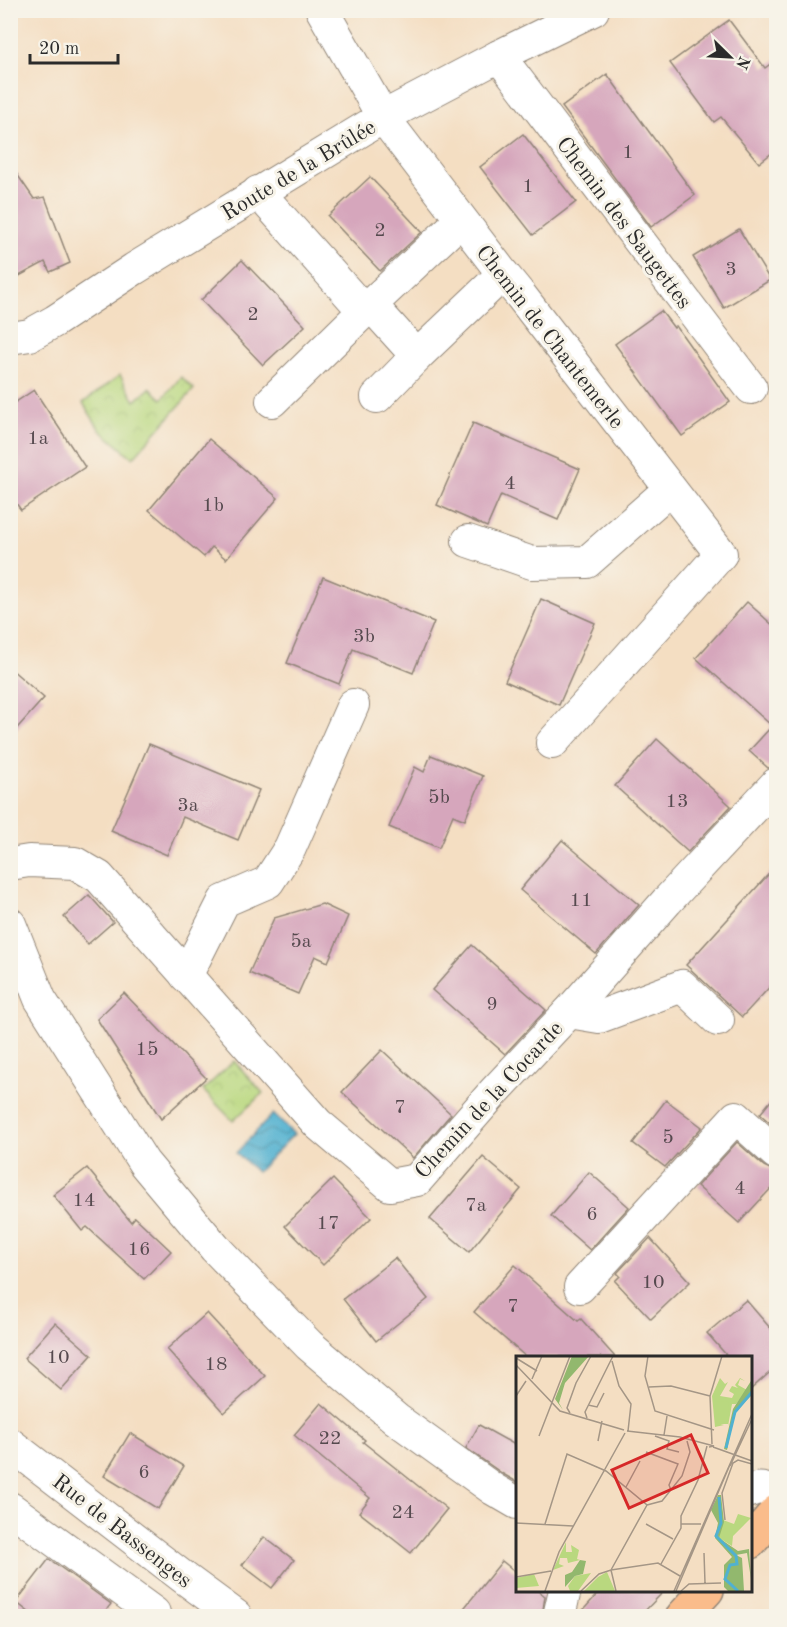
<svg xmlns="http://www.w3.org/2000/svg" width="787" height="1627" font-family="'Old Standard TT',serif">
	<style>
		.park { fill: url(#park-crowns); stroke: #728255; stroke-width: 1.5 }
		.water { fill: url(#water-waves); stroke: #3e6e7e; stroke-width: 1.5 }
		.building { fill: #d6a6bc }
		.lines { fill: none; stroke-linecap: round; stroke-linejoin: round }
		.minor-casing { stroke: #908476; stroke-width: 34 }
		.major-casing { stroke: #908476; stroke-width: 36 }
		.minor { stroke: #fff; stroke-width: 32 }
		.major { stroke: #fabc8b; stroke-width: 33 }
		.labels { text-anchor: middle; stroke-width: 6; stroke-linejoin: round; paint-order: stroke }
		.number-label { font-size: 20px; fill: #564a4f }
		.street-label { font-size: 22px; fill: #2b2b2b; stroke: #f7f3e8 }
		.inset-river { fill: none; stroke: #51b1d0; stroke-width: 3 }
		.inset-road { fill: none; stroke: #a49686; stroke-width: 1.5 }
		.view { fill: #d62828; fill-opacity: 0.15; stroke: #d62828; stroke-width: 3 }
		.inset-edge { fill: none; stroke: #2b2b2b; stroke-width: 3 }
	</style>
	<defs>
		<pattern id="park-crowns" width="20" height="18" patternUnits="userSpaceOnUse" patternTransform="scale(1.5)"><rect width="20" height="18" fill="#b9d87f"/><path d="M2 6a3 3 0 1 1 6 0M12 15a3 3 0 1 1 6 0" fill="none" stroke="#9fba6e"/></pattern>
		<pattern id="water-waves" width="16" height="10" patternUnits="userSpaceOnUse" patternTransform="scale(1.5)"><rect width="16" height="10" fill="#51b1d0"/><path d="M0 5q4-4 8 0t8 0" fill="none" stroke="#4390a9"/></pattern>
	</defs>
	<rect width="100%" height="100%" fill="#f7f3e8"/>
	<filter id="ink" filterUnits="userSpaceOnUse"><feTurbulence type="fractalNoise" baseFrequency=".0167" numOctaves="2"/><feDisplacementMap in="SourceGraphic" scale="12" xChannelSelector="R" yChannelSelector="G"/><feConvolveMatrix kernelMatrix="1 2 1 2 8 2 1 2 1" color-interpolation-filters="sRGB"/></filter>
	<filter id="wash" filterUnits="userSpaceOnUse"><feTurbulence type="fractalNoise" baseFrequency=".008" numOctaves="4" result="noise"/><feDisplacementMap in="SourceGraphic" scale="24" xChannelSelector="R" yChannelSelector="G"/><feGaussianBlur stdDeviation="1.35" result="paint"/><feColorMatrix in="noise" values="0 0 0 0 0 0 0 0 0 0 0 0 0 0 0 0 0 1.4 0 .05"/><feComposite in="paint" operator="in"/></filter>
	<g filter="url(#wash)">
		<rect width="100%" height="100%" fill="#f4dec2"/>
		<!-- park -->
		<g class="park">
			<polygon points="120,375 135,401 150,388 162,399 181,377 194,389 133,458 100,430 83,403"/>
			<polygon points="234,1061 263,1093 233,1121 203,1090"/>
		</g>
		<!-- water -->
		<polygon class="water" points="273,1114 294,1134 257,1172 236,1153"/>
		<g id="blocks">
			<!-- building -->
			<g class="building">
				<polygon points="729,20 765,68 777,59 777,149 759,163 721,117 714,122 670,63"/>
				<polygon points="607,74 695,195 651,227 562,107"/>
				<polygon points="523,134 576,202 533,235 480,167"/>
				<polygon points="10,164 34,199 45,197 70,263 50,272 45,262 10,281"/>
				<polygon points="370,177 422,232 380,271 328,216"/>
				<polygon points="739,229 770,280 724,308 693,257"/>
				<polygon points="242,260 305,326 263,365 201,300"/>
				<polygon points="661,311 674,328 676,326 730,402 682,436 615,344"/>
				<polygon points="34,390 85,467 21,510 10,495 10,406"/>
				<polygon points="473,423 580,469 558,520 501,495 487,527 437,505"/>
				<polygon points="209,439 278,498 226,559 212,547 204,557 149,510"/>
				<polygon points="323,577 434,622 413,673 353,649 339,684 287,663"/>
				<polygon points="541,599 595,623 559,705 505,681"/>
				<polygon points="747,602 777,629 777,767 768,768 749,751 772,726 696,658"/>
				<polygon points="10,668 44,698 10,736"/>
				<polygon points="657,739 731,806 688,852 615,786"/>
				<polygon points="149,744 259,790 238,840 183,817 167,855 111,831"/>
				<polygon points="431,755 483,776 465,820 453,815 439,848 389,827 415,767 424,772"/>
				<polygon points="562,840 639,905 596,954 520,890"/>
				<polygon points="777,865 777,979 742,1017 686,965"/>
				<polygon points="89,895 113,922 88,944 64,917"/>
				<polygon points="322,904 348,916 328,962 315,956 298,994 249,973 274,918"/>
				<polygon points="472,945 546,1010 505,1054 432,990"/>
				<polygon points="124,993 206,1078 161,1119 97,1019"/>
				<polygon points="382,1050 451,1114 413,1158 342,1092"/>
				<polygon points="777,1093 777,1129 760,1114"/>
				<polygon points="666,1100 702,1127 665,1167 633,1143"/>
				<polygon points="737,1142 764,1166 772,1170 777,1170 777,1182 739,1223 697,1186"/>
				<polygon points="483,1157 521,1189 469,1252 430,1219"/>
				<polygon points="87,1168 131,1222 135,1217 171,1251 144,1279 87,1227 82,1231 53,1195"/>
				<polygon points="589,1172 629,1207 590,1250 551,1216"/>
				<polygon points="333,1179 371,1218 323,1265 285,1226"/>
				<polygon points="650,1238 690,1282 651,1319 615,1281 620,1276 617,1273"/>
				<polygon points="395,1258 428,1299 376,1341 343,1299"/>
				<polygon points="515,1265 578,1321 581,1319 615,1357 526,1357 474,1312"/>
				<polygon points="746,1300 777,1336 777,1366 750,1390 750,1357 728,1357 707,1333"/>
				<polygon points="207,1313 265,1376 224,1413 167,1349"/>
				<polygon points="55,1323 92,1355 61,1390 24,1358"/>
				<polygon points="321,1403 365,1440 363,1442 447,1509 411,1553 359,1512 370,1498 294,1435"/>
				<polygon points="479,1425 517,1446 517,1482 503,1474 466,1448"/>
				<polygon points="130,1433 184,1466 158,1509 104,1476"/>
				<polygon points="264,1537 294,1560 272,1588 242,1565"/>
				<polygon points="49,1559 111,1604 101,1617 35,1617 16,1602"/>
				<polygon points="502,1561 517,1573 517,1590 537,1590 545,1596 542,1617 457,1617"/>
				<polygon points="601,1590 665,1590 639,1617 577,1617"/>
			</g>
		</g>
	</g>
	<g filter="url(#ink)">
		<use href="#blocks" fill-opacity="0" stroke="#908476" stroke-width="1.5"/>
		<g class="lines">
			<!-- minor casing -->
			<g class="minor-casing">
				<g id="minor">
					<polyline points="322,10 383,117 503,274 521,296 721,554 552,743"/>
					<polyline points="499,56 751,388"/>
					<polyline points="258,192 364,311 461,220"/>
					<polyline points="371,305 417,356"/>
					<polyline points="10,338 30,335 55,321 134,269 383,117 499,56 593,10"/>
					<polyline points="377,397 417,356 503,274"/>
					<polyline points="272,401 364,311"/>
					<polyline points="468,541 532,563 587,562 670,489"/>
					<polyline points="10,864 29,861 75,863 99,877 318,1124 390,1185 417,1180 493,1093 569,1012 667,901 776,784"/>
					<polyline points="10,924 40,999 144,1163 215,1248 309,1345 396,1419 493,1489 517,1503"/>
					<polyline points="186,976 224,901 268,882 290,848 353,705"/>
					<polyline points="569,1012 599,1017 682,986 718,1020"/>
					<polyline points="580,1287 736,1117 776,1153"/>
					<polyline points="10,1444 183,1577 236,1616"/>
					<path d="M750,1491C761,1486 767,1489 776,1496"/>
					<polyline points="10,1508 154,1613"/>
					<polyline points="559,1616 565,1590"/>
				</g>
			</g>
			<!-- major casing -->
			<g class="major-casing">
				<g id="major">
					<polyline points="750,1542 776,1512"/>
					<polyline points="683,1616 707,1590"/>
				</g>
			</g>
			<!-- minor -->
			<use href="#minor" class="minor"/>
			<!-- major -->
			<use href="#major" class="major"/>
		</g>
	</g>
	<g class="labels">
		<!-- number labels -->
		<g class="number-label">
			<text x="628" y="158">1</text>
			<text x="528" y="192">1</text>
			<text x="380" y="236">2</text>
			<text x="731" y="275">3</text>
			<text x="253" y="320">2</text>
			<text x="38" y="444">1a</text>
			<text x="510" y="489">4</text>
			<text x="213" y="511">1b</text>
			<text x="364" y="642">3b</text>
			<text x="439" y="803">5b</text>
			<text x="677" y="807">13</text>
			<text x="188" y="811">3a</text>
			<text x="581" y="906">11</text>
			<text x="301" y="947">5a</text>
			<text x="492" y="1010">9</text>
			<text x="147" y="1055">15</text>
			<text x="400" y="1113">7</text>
			<text x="668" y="1143">5</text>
			<text x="740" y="1194">4</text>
			<text x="84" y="1206">14</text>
			<text x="476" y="1211">7a</text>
			<text x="592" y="1220">6</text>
			<text x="328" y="1229">17</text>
			<text x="139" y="1255">16</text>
			<text x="653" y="1288">10</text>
			<text x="513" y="1312">7</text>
			<text x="58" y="1363">10</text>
			<text x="216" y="1370">18</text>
			<text x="330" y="1444">22</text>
			<text x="144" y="1478">6</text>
			<text x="403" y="1518">24</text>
		</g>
		<!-- street labels -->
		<g class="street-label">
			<text transform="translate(298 169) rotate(-31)" y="8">Route de la Brûlée</text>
			<text transform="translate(625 222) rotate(53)" y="8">Chemin des Saugettes</text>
			<text transform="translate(551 336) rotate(52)" y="8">Chemin de Chantemerle</text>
			<text transform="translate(488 1099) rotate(-47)" y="8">Chemin de la Cocarde</text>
			<text transform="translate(123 1530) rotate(38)" y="8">Rue de Bassenges</text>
		</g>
	</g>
	<!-- overview -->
	<g transform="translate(516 1356)">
		<rect width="236" height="236" fill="#f4dec2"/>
		<path d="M204,22L209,28L212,26L204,40L216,42L218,38L213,35L216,30L222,32L219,29L224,22L229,25L224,23L222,29L231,34L220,48H216L212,70V68L201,67L208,69L199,71L196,40ZM222,158L235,162L217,180L216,190L203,182L202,177L207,164L218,168ZM50,186V196H56L55,189L63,194L61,203L64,204L52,207L51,202H44L43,208L48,210L37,214ZM75,217L62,235H54L52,230L59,220ZM18,218L23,230L0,232V222Z" fill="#b9d87f"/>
		<path d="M56,0H73L49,27L43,47L47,54L39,43ZM235,25V40L219,55L211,94L208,93L217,53ZM202,139H205L208,166L203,182L222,195L233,193L235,223L231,197L220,199L226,202L228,235H212L208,231V209L216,201L199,182L202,167L195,154ZM64,204L70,205L67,218L59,220L49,231V219L56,216Z" fill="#92b86e"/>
		<path d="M91,216L99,235H68L82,221Z" fill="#b9d87f"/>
		<path d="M201,45L213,46L212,68H201Z" fill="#b9d87f"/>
		<path class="inset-river" d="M210,92L219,56L236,36M203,141L205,167L200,180L220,200L221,208L214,209L209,223L222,235"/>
		<path class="inset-road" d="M132,0L129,20L139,55L198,74M0,2L21,15M96,5L103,30L115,48L112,75M0,9L44,55L108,74M16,23L26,0M133,31L155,30L194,40M0,40L10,25M72,49L81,51L88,37M54,57L51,52L60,27L75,0M71,62L69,56L97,0M111,75L164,81L198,90L193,91M148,79L151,60M23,80L54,0M139,80L153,85L151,93L163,96M82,85L86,65M196,88L194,40L206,0M197,91L236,105M130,96L162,108L153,129L155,134M214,110L236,63M110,131L124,105M131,149L146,145L166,120L174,96L171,85M209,164L206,137L217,107L222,104L236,108M0,167L57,170M29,168L51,98L90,115L131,149L95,214M130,168L157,183M165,168H185M188,197L189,227M145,208L165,172V160L182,124L191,90M95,214L100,235M0,221L35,215M29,235L43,196L109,77M65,235L83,218L95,214L142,207L164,220M158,235L236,58M160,235L216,104M165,235L173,228L205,227"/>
		<path class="view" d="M175,79L192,117L113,152L96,114Z"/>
		<rect width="236" height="236" class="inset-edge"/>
	</g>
	<!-- margin -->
	<rect width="787" height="1627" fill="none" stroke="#f7f3e8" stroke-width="36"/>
	<!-- north arrow -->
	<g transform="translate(730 57) rotate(114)" stroke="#f7f3e8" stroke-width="4.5" paint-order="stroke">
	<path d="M0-4.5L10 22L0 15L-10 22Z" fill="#2b2b2b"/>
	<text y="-9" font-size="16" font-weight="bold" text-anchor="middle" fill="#2b2b2b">N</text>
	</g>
	<!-- scale -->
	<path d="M30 54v9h88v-9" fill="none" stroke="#2b2b2b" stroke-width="3"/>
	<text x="39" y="54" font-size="18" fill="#2b2b2b" stroke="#f7f3e8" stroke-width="4.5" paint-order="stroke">20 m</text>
</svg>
